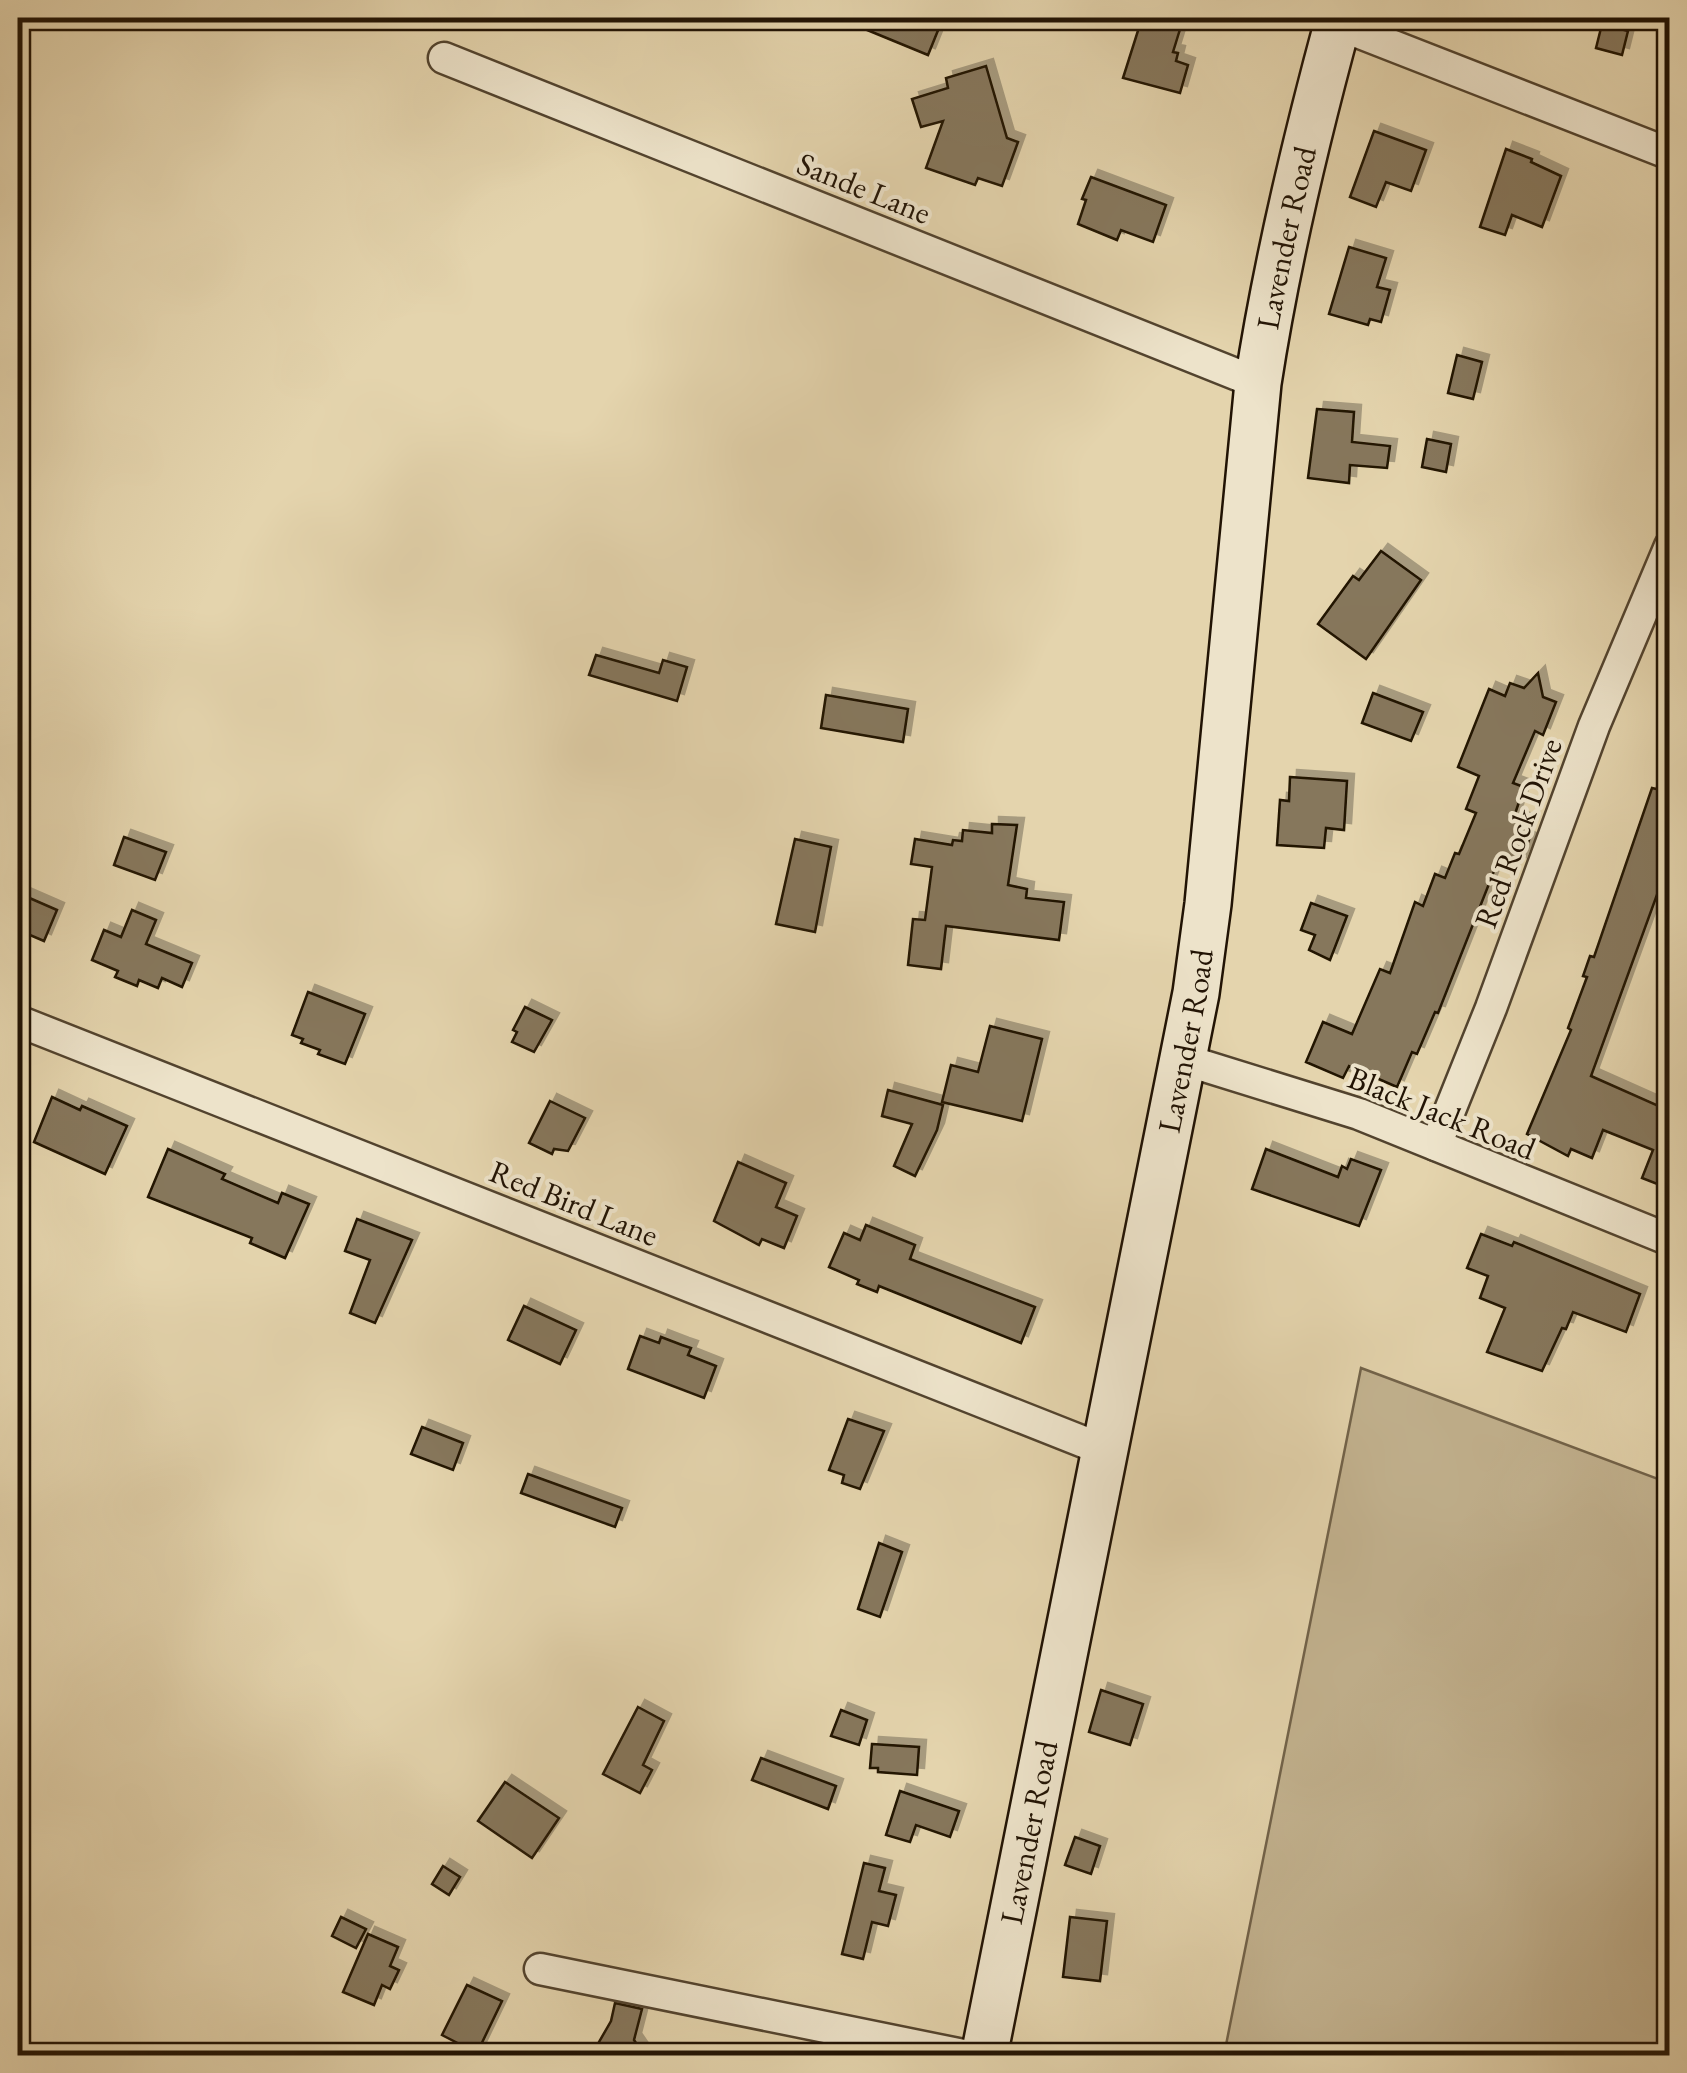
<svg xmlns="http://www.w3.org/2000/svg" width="1687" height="2073" font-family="'EB Garamond',serif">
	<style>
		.green { fill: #c3b390; stroke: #72634a; stroke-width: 2.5 }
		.building { fill: #86775c; stroke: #211304; stroke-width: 2.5; filter: url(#shadow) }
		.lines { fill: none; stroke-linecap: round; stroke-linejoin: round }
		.street-casing { stroke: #52432e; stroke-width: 35 }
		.secondary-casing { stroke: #211304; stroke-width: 50 }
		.street { stroke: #ede3ca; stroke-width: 30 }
		.secondary { stroke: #ede3ca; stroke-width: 45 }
		.labels { text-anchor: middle; stroke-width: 8; stroke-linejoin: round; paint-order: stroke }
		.street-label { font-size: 32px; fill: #211304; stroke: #ede3ca }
	</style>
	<defs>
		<filter id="shadow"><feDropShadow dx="7" dy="-7" stdDeviation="0" flood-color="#0004"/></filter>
	</defs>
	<rect width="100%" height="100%" fill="#e4d4ad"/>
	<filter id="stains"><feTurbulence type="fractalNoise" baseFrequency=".002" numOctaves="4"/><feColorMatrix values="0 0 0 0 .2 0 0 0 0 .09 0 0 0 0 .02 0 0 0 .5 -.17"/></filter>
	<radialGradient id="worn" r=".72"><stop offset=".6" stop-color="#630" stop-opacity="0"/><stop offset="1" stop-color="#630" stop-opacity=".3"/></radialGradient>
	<!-- green -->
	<polygon class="green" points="1361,1368 1669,1483 1669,2055 1224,2055"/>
	<!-- building -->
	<g class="building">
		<polygon points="838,18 943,18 928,55"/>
		<polygon points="1142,18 1181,26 1173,52 1178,53 1176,61 1188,65 1180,93 1123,78"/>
		<polygon points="1602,24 1628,31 1622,55 1596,48"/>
		<polygon points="986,66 1007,138 1018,142 1002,186 978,178 975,185 926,168 943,121 921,127 912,99 948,88 946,78"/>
		<polygon points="1374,131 1426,150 1411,191 1386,182 1376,207 1350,197"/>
		<polygon points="1506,149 1532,159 1531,162 1561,176 1542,227 1512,215 1505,235 1480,227"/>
		<polygon points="1091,177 1166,205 1153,242 1121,230 1117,240 1078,224 1086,200 1082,199"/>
		<polygon points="1349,247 1386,258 1377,287 1390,290 1381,322 1370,319 1368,325 1329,314"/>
		<polygon points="1457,355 1482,362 1473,399 1448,393"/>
		<polygon points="1317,409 1354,412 1352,442 1390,446 1387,468 1350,465 1349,483 1308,478"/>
		<polygon points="1427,439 1451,444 1446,472 1422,467"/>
		<polygon points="1381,551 1421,580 1366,659 1318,624 1353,576 1359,580"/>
		<polygon points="596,655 659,673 663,660 687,667 677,701 589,675"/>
		<polygon points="1538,673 1543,697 1556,702 1543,735 1535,731 1513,783 1524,787 1514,817 1523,820 1517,835 1529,840 1519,864 1500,856 1438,1013 1435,1012 1417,1054 1412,1052 1397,1087 1349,1066 1343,1078 1306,1062 1323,1022 1352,1034 1380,969 1390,973 1415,902 1423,906 1435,874 1445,878 1455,853 1459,854 1476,813 1466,809 1479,776 1458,767 1489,689 1505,696 1510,683 1524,688"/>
		<polygon points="1373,693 1423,712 1411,741 1362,723"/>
		<polygon points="826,695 908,709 903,742 821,728"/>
		<polygon points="1290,777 1347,781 1344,830 1326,828 1324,848 1277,845 1280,800 1289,801"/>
		<polygon points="1652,788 1670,792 1670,859 1591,1076 1670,1111 1670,1189 1642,1178 1653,1150 1603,1130 1592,1158 1571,1149 1568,1156 1527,1134 1571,1030 1568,1028 1587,977 1583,976 1590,956 1594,957"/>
		<polygon points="992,824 1017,825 1008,885 1027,889 1026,898 1064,902 1059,940 946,926 941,969 908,965 913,919 925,920 932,867 911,864 915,839 952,845 953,840 962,841 963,830 992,833"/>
		<polygon points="124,837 166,852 155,880 114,865"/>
		<polygon points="795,839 831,847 815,932 776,924"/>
		<polygon points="18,893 57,910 44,941 18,930"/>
		<polygon points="1311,903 1347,916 1330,960 1309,950 1315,935 1301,930"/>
		<polygon points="132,910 156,920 146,944 192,963 182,987 162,978 158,988 139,980 137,986 115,977 118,971 92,960 104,930 121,937"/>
		<polygon points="308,992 365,1014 345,1064 318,1054 320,1050 301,1043 303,1039 292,1035"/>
		<polygon points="525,1007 552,1020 534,1052 512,1042 517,1032 513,1030"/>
		<polygon points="990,1026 1042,1039 1022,1121 942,1102 951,1065 978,1072"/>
		<polygon points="888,1090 943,1105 937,1130 915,1176 894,1166 912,1124 882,1116"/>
		<polygon points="52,1097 80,1110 82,1106 127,1126 105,1174 34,1142"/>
		<polygon points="550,1101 585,1118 568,1151 554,1149 552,1154 529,1143"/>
		<polygon points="168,1149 225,1174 222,1179 278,1203 282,1193 309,1204 285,1258 250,1243 252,1238 148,1197"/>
		<polygon points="1266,1149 1338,1177 1342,1166 1347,1169 1351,1159 1381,1170 1359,1226 1252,1189"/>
		<polygon points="738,1162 786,1183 776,1207 797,1216 784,1248 762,1239 759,1245 714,1221"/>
		<polygon points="357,1219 412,1240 375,1323 350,1313 370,1260 345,1251"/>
		<polygon points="866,1225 915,1245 910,1259 1035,1307 1021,1343 879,1286 877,1292 857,1284 859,1280 829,1267 844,1233 860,1240"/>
		<polygon points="1481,1234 1512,1246 1514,1242 1640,1294 1626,1332 1573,1312 1566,1329 1562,1328 1542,1371 1487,1352 1505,1308 1480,1298 1488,1276 1467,1268"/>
		<polygon points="524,1306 576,1330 560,1364 508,1340"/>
		<polygon points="640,1336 659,1343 661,1337 682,1345 691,1348 688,1355 716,1366 704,1398 628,1369"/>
		<polygon points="848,1419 884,1431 860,1489 842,1483 844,1475 829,1470"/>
		<polygon points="422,1427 463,1443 453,1470 411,1454"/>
		<polygon points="528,1474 622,1508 615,1527 521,1493"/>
		<polygon points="879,1543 902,1552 880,1617 858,1609"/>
		<polygon points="1101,1690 1143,1704 1130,1745 1089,1732"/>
		<polygon points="638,1707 664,1721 643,1765 652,1770 640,1793 603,1774"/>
		<polygon points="841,1710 867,1720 859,1745 831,1736"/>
		<polygon points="872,1744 919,1747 917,1775 878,1772 878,1768 870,1768"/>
		<polygon points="761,1758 836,1786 828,1809 752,1780"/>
		<polygon points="505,1782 559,1818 532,1858 478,1821"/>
		<polygon points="900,1791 959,1811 950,1837 916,1825 910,1842 886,1835"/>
		<polygon points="1075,1837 1100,1846 1091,1874 1065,1865"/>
		<polygon points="864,1863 885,1868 879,1891 896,1895 888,1926 872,1922 863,1959 842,1954"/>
		<polygon points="443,1866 460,1877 449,1895 432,1884"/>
		<polygon points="341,1917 366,1929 356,1948 332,1936"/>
		<polygon points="1070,1917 1107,1921 1100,1981 1063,1977"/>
		<polygon points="368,1934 398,1947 390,1966 399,1970 390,1989 382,1985 374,2005 343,1992"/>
		<polygon points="467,1985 502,2001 477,2053 442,2035"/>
		<polygon points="615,2003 642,2009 634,2040 645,2056 591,2056 611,2021"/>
	</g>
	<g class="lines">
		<!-- street casing -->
		<g class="street-casing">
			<g id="street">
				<polyline points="1337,24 1670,154"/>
				<polyline points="444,58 1258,383"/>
				<polyline points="18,1021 1104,1450"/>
				<polyline points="1185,1060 1359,1114 1670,1240"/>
				<polyline points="1436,1145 1491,1008 1594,726 1670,546"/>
				<polyline points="540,1969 968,2056"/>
			</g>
		</g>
		<!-- secondary casing -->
		<g class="secondary-casing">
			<g id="secondary">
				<path id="s1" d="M984,2056L1196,993L1208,904L1258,383C1277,259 1306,139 1339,18"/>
			</g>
		</g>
		<!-- street -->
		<use href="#street" class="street"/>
		<!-- secondary -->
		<use href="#secondary" class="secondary"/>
	</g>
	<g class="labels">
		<!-- street labels -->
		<g class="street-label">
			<text transform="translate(864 188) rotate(22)" y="11">Sande Lane</text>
			<text dy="11" stroke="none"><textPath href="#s1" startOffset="1845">Lavender Road</textPath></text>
			<text transform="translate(1518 833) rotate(-70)" y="11">Red Rock Drive</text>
			<text dy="11" stroke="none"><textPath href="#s1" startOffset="1035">Lavender Road</textPath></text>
			<text transform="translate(1442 1113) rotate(22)" y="11">Black Jack Road</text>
			<text transform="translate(574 1203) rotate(22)" y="11">Red Bird Lane</text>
			<text dy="11" stroke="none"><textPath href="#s1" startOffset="228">Lavender Road</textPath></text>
		</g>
	</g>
	<!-- margin -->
	<rect width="1687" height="2073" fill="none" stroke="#e4d4ad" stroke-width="60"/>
	<rect x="20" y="20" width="1647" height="2033" fill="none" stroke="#211304" stroke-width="5"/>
	<rect x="30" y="30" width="1627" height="2013" fill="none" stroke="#211304" stroke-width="2.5"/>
	<rect width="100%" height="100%" filter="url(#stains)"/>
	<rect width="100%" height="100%" fill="url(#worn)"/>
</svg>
